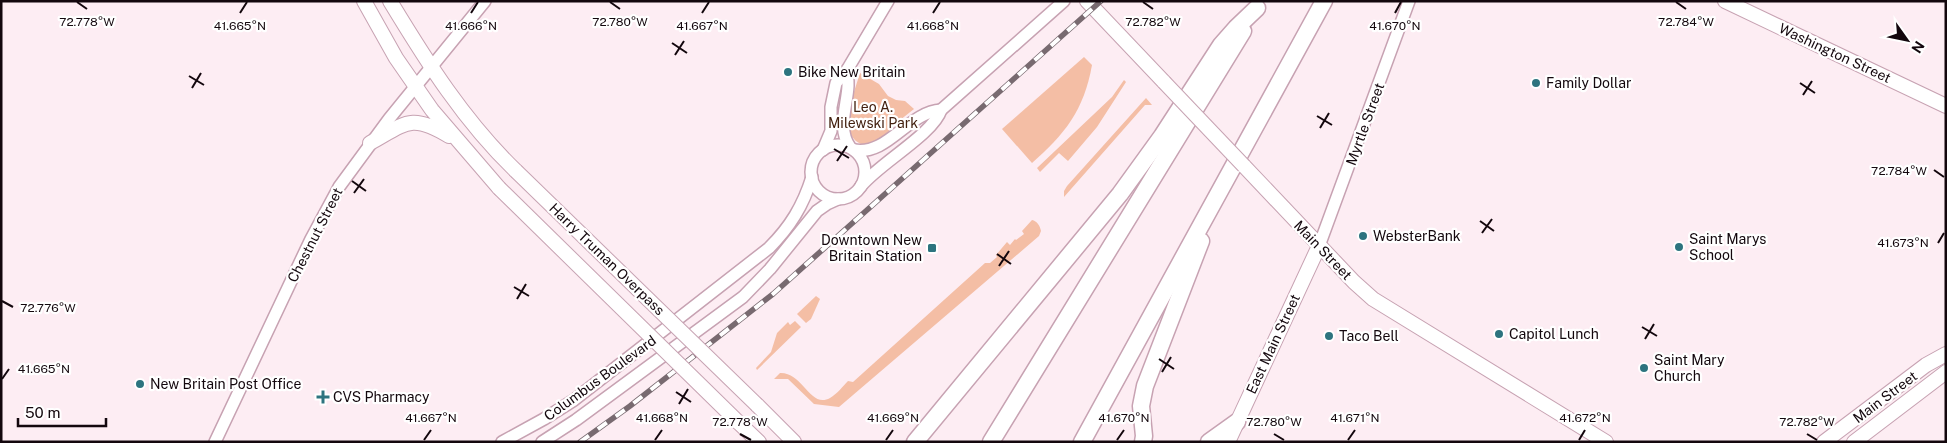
<svg xmlns="http://www.w3.org/2000/svg" width="1947" height="443" font-family="'Public Sans',sans-serif">
	<style>
		.green { fill: #f4bea5 }
		.lines { fill: none; stroke-linecap: round; stroke-linejoin: round }
		.minor-casing { stroke: #c7a2b2; stroke-width: 14 }
		.major-casing { stroke: #c7a2b2; stroke-width: 16 }
		.highway-casing { stroke: #c7a2b2; stroke-width: 19 }
		.minor { stroke: #fff; stroke-width: 11 }
		.major { stroke: #fff; stroke-width: 14 }
		.highway { stroke: #fff; stroke-width: 16 }
		.rail-casing { stroke: #786a70; stroke-width: 5.5 }
		.rail { stroke: #fff; stroke-width: 4; stroke-dasharray: 11; stroke-linecap: butt }
		.major-bridge-casing { stroke: #c7a2b2; stroke-width: 16; stroke-linecap: butt }
		.major-bridge { stroke: #fff; stroke-width: 14 }
		.ticks { fill: none; stroke: #13070d; stroke-width: 2 }
		.poi-dot { fill: #2d747f; stroke: #fff; stroke-width: 2 }
		.labels { text-anchor: middle; stroke-width: 4.5; stroke-linejoin: round; paint-order: stroke }
		.street-label { font-size: 14px; fill: #13070d; stroke: #fff }
		.poi-label { font-size: 14px; fill: #13070d; stroke: #fff; text-anchor: start }
		.park-label { font-size: 14px; fill: #42200f; stroke: #fff }
		.ticks-label { font-size: 12px; text-anchor: middle; fill: #13070d; stroke: #fff; stroke-width: 4.5; stroke-linejoin: round; paint-order: stroke }
	</style>
	<rect width="100%" height="100%" fill="#fdedf3"/>
	<!-- green -->
	<g class="green">
		<path d="M1084,57L1092,65C1084,110 1065,134 1032,163L1002,129Z"/>
		<path d="M860,73L879,84L888,96L896,100L905,101L914,109L895,124L882,139L864,145C836,137 854,93 860,73Z"/>
		<polygon points="1124,80 1126,82 1097,127 1068,161 1059,153 1040,172 1037,168 1112,97"/>
		<polygon points="1146,98 1152,105 1145,105 1064,197 1064,191 1067,186"/>
		<path d="M1032,220C1037,221 1040,226 1041,231L1039,236L839,407L814,404L788,379H774L780,373C803,372 810,409 830,398C837,394 843,386 848,381L853,382L985,263H990L997,257L996,255L1007,242L1010,245L1015,239L1016,240L1024,234L1022,231Z"/>
		<polygon points="816,296 820,299 811,319 806,323 797,314"/>
		<polygon points="795,321 801,327 757,370 756,368 771,352 777,333 788,322 790,325"/>
	</g>
	<g class="lines">
		<!-- minor casing -->
		<g class="minor-casing">
			<g id="minor">
				<path d="M847,70C848,75 848,81 848,86C847,106 837,129 850,147"/>
				<circle cx="838" cy="172" r="27"/>
				<polyline points="823,150 831,131 831,107 836,83 847,70 888,1"/>
				<path d="M854,150C888,156 908,112 941,110"/>
				<path d="M861,186C880,163 933,134 941,110L1064,1"/>
				<polyline points="1319,246 1409,1"/>
				<polyline points="215,442 311,239 339,187 389,119 485,1"/>
				<path d="M502,442L544,419L574,400L769,248C790,227 803,206 812,177"/>
				<polyline points="542,442 576,420 743,297 770,269 817,211 827,204 838,199"/>
			</g>
		</g>
		<!-- major casing -->
		<g class="major-casing">
			<g id="major">
				<polyline points="364,1 396,58 432,110 499,188"/>
				<path d="M390,1C427,62 464,121 516,171"/>
				<polyline points="1087,1 1164,82"/>
				<polyline points="1725,1 1946,106"/>
				<path d="M370,143C406,123 411,113 449,136"/>
				<polyline points="1244,166 1354,282 1373,299 1606,442"/>
				<polyline points="757,405 794,442"/>
				<polyline points="739,423 759,442"/>
				<polyline points="1228,442 1319,246"/>
				<polyline points="1824,442 1926,365 1946,354"/>
				<polyline points="1854,442 1946,372"/>
			</g>
		</g>
		<!-- highway casing -->
		<g class="highway-casing">
			<g id="highway">
				<polyline points="915,442 1120,194 1162,136 1221,45 1236,28 1257,8"/>
				<polyline points="991,442 1243,31"/>
				<polyline points="1082,442 1324,1"/>
				<polyline points="1143,442 1144,436 1141,406 1145,386 1201,241"/>
				<polyline points="1209,442 1237,422"/>
			</g>
		</g>
		<!-- minor -->
		<use href="#minor" class="minor"/>
		<!-- major -->
		<use href="#major" class="major"/>
		<!-- highway -->
		<use href="#highway" class="highway"/>
		<!-- rail casing -->
		<g class="rail-casing">
			<polyline id="rail" points="580,442 630,406 773,294 1101,1"/>
		</g>
		<!-- rail -->
		<use href="#rail" class="rail"/>
		<!-- major-bridge casing -->
		<g class="major-bridge-casing">
			<g id="major-bridge">
				<polyline points="1164,82 1244,166"/>
				<polyline points="516,171 757,405"/>
				<polyline points="499,188 739,423"/>
			</g>
		</g>
		<!-- major-bridge -->
		<use href="#major-bridge" class="major-bridge"/>
	</g>
	<!-- ticks -->
	<path class="ticks" d="M77,2L87,9M610,2L620,9M1143,2L1153,9M1676,2L1686,9M240,13L247,2M471,13L478,2M702,13L709,2M933,13L940,2M1395,13L1401,2M672,43L687,53M675,55L684,41M189,76L204,85M1800,83L1815,93M192,88L201,73M1803,95L1812,81M1317,116L1332,125M1320,128L1329,113M834,149L849,158M837,161L847,146M1934,170L1944,177M352,181L366,191M354,193L364,179M1480,221L1494,231M1482,233L1492,219M1938,243L1944,233M997,254L1011,264M999,266L1009,251M514,287L529,296M517,299L526,284M2,301L13,307M1642,327L1657,336M1645,339L1654,324M1159,359L1174,369M1162,372L1171,357M2,379L9,369M676,392L691,402M679,404L688,389M740,434L751,440M1274,434L1284,440M1807,434L1817,440M424,440L431,430M655,440L662,430M886,440L893,430M1117,440L1124,430M1348,440L1355,430M1579,440L1585,430"/>
	<!-- markers -->
	<g class="poi-dot">
		<circle cx="788" cy="72" r="5"/>
		<circle cx="1536" cy="83" r="5"/>
		<circle cx="1363" cy="236" r="5"/>
		<circle cx="1679" cy="247" r="5"/>
		<rect x="927" y="243" width="10" height="10" rx="2.5"/>
		<circle cx="1499" cy="334" r="5"/>
		<circle cx="1329" cy="336" r="5"/>
		<circle cx="1644" cy="368" r="5"/>
		<circle cx="140" cy="384" r="5"/>
		<path d="M320.5 389.5h5v5h5v5h-5v5h-5v-5h-5v-5h5z"/>
	</g>
	<g class="labels">
		<!-- street labels -->
		<g class="street-label">
			<text transform="translate(1835 53) rotate(25)" y="5">Washington Street</text>
			<text transform="translate(1365 124) rotate(-70)" y="5">Myrtle Street</text>
			<text transform="translate(315 235) rotate(-63)" y="5">Chestnut Street</text>
			<text transform="translate(1323 250) rotate(46)" y="5">Main Street</text>
			<text transform="translate(607 259) rotate(44)" y="5">Harry Truman Overpass</text>
			<text transform="translate(1273 344) rotate(-65)" y="5">East Main Street</text>
			<text transform="translate(600 378) rotate(-36)" y="5">Columbus Boulevard</text>
			<text transform="translate(1885 397) rotate(-37)" y="5">Main Street</text>
		</g>
		<!-- poi labels -->
		<g class="poi-label">
			<text x="798" y="77">Bike New Britain</text>
			<text x="1546" y="88">Family Dollar</text>
			<text x="1373" y="241">WebsterBank</text>
			<text x="1689" y="244">Saint Marys<tspan x="1689" dy="16">School</tspan></text>
			<text x="922" y="245" text-anchor="end">Downtown New<tspan x="922" dy="16">Britain Station</tspan></text>
			<text x="1509" y="339">Capitol Lunch</text>
			<text x="1339" y="341">Taco Bell</text>
			<text x="1654" y="365">Saint Mary<tspan x="1654" dy="16">Church</tspan></text>
			<text x="150" y="389">New Britain Post Office</text>
			<text x="333" y="402">CVS Pharmacy</text>
		</g>
		<!-- park labels -->
		<g class="park-label">
			<text x="873" y="112">Leo A.<tspan x="873" dy="16">Milewski Park</tspan></text>
		</g>
	</g>
	<g class="ticks-label">
		<text x="1686" y="26">72.784°W</text>
		<text x="87" y="26">72.778°W</text>
		<text x="620" y="26">72.780°W</text>
		<text x="1153" y="26">72.782°W</text>
		<text x="471" y="30">41.666°N</text>
		<text x="702" y="30">41.667°N</text>
		<text x="933" y="30">41.668°N</text>
		<text x="240" y="30">41.665°N</text>
		<text x="1395" y="30">41.670°N</text>
		<text x="1899" y="175">72.784°W</text>
		<text x="1903" y="247">41.673°N</text>
		<text x="48" y="312">72.776°W</text>
		<text x="44" y="373">41.665°N</text>
		<text x="431" y="422">41.667°N</text>
		<text x="662" y="422">41.668°N</text>
		<text x="893" y="422">41.669°N</text>
		<text x="1124" y="422">41.670°N</text>
		<text x="1355" y="422">41.671°N</text>
		<text x="1585" y="422">41.672°N</text>
		<text x="740" y="426">72.778°W</text>
		<text x="1274" y="426">72.780°W</text>
		<text x="1807" y="426">72.782°W</text>
	</g>
	<!-- border -->
	<rect width="1947" height="443" fill="none" stroke="#13070d" stroke-width="5"/>
	<!-- north arrow -->
	<g transform="translate(1907 40) rotate(123)" stroke="#ffffff" stroke-width="4" paint-order="stroke">
	<path d="M0-4L9 19L0 12L-9 19Z" fill="#13070d"/>
	<text y="-8" font-size="14" font-weight="bold" text-anchor="middle" fill="#13070d">N</text>
	</g>
	<!-- scale -->
	<path d="M18 418v8h88v-8" fill="none" stroke="#13070d" stroke-width="2.5"/>
	<text x="25" y="418" font-size="15" fill="#13070d" stroke="#ffffff" stroke-width="4" paint-order="stroke">50 m</text>
</svg>
